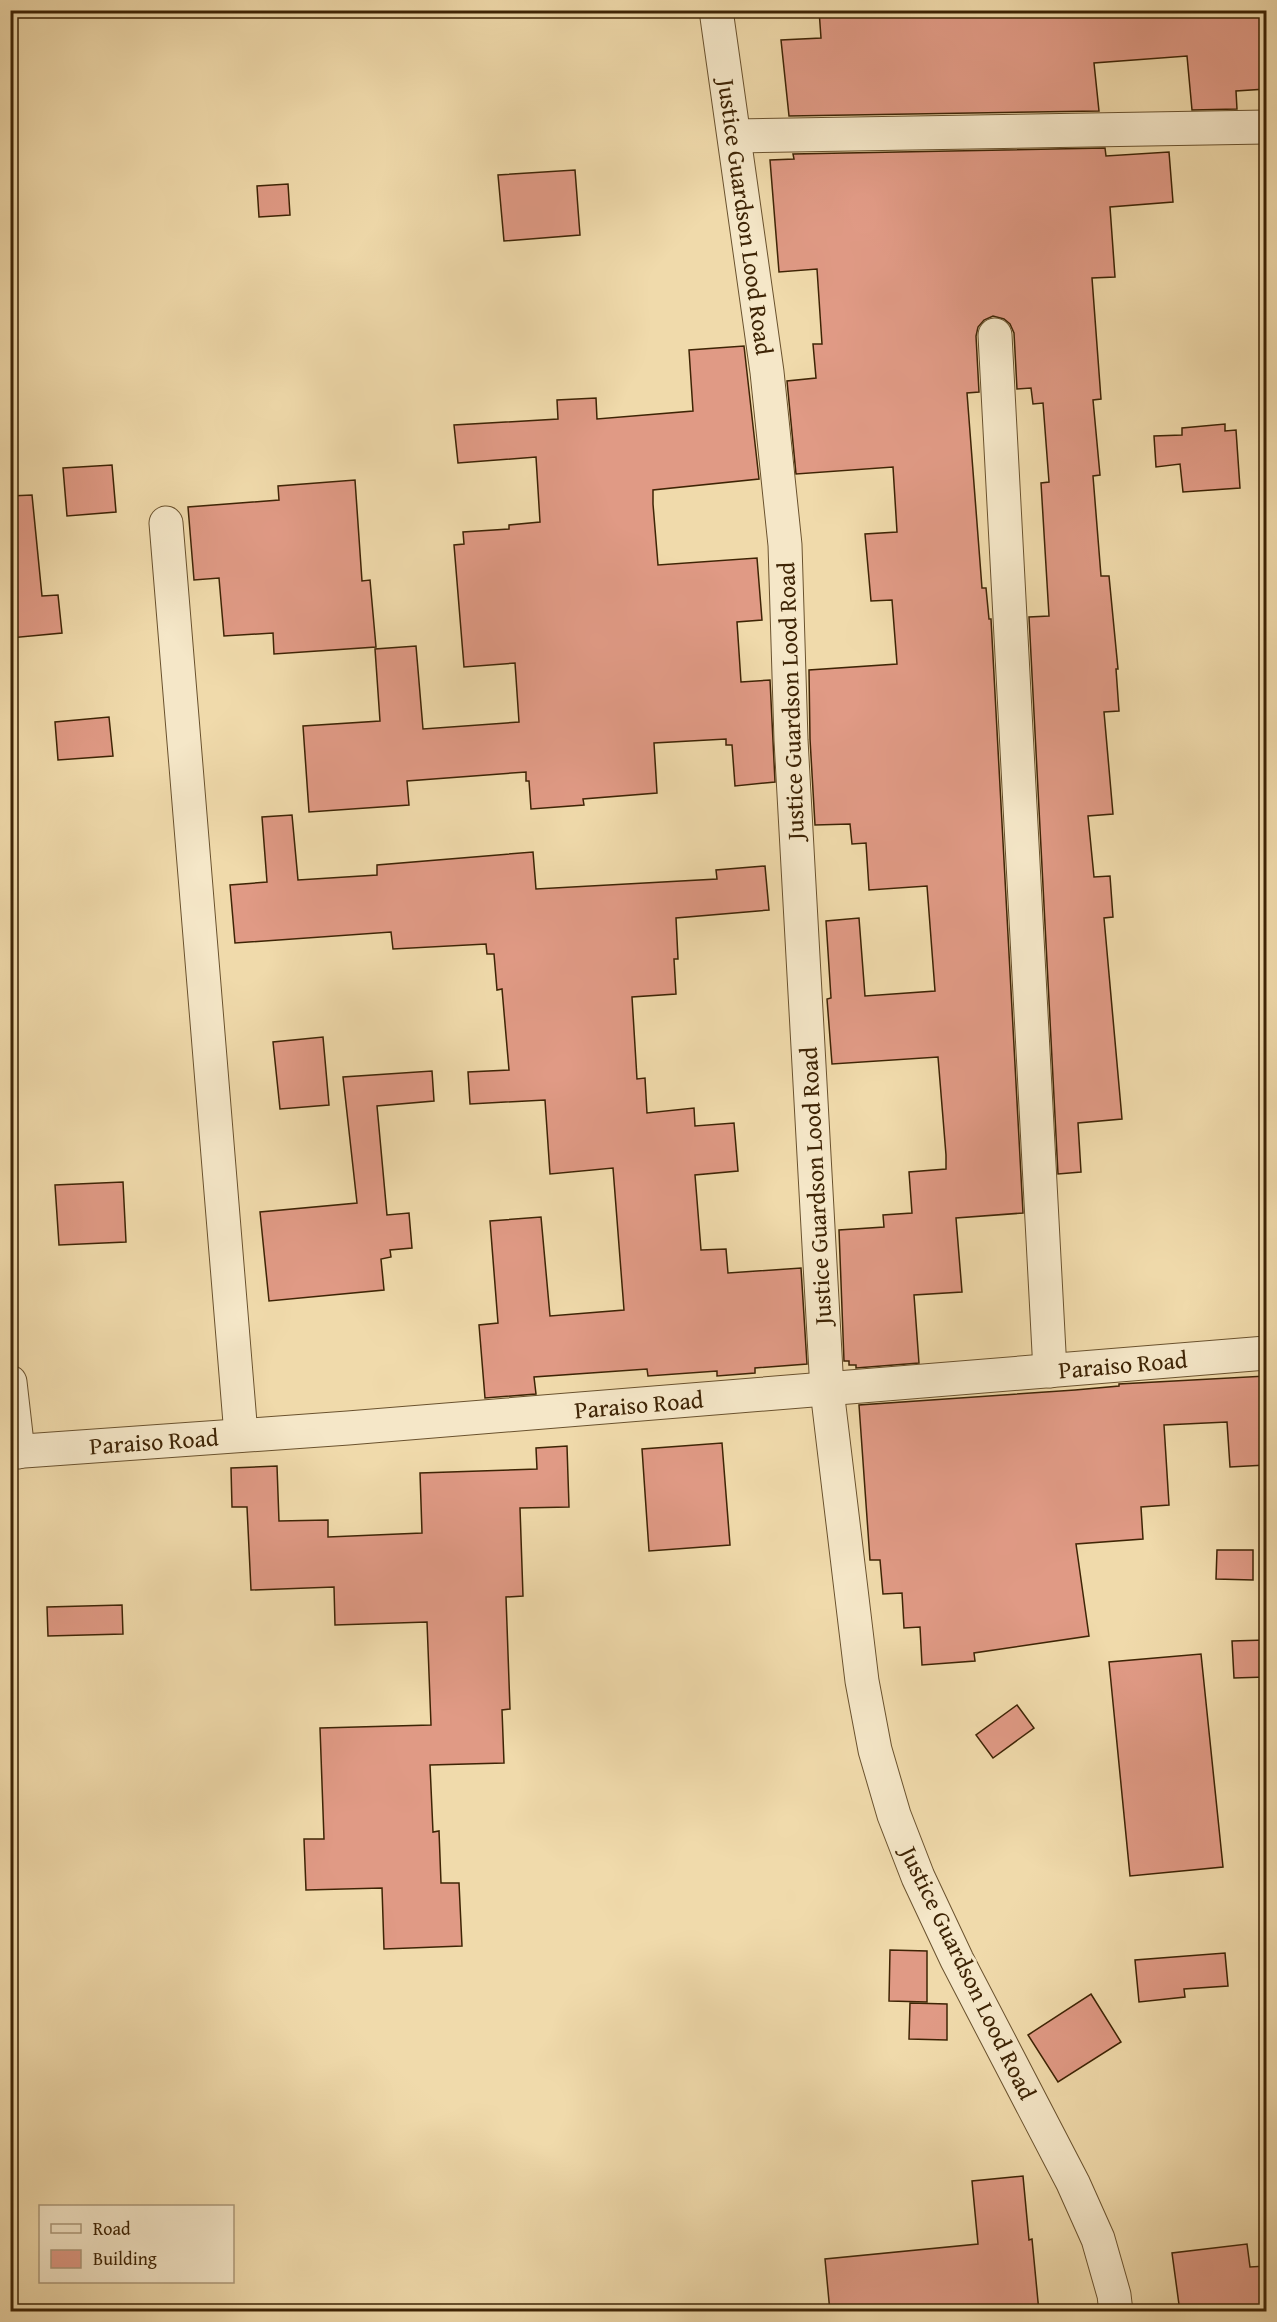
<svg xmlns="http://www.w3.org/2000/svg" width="1277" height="2322" font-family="'Gentium Book Plus',serif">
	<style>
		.building { fill: #e09a85; stroke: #3e2405; stroke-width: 1.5 }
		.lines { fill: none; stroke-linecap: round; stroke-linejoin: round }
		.minor-casing { stroke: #6a522e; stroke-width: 35 }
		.minor { stroke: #f5e7c8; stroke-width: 33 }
		.labels { text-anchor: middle; stroke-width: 6; stroke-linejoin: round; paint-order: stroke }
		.street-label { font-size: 24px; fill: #3e2405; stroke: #f5e7c8 }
	</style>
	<rect width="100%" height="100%" fill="#f0daab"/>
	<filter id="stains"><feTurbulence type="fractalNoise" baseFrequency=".00333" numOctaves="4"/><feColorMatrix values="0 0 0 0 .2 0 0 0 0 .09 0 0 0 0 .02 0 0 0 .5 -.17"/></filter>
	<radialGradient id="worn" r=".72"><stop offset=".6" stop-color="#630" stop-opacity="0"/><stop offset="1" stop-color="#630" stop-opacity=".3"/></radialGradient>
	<!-- building -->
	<g class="building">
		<polygon points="819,10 1266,10 1266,89 1236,91 1237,109 1192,110 1187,56 1094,63 1099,111 789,116 781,40 821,38"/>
		<polygon points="1105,148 1106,156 1169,152 1173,202 1110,207 1115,277 1092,278 1101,399 1093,400 1100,475 1093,476 1101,576 1109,576 1118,669 1116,669 1119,711 1104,712 1113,814 1088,816 1094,877 1110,876 1113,917 1104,918 1122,1119 1078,1123 1081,1172 1058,1174 1029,617 1049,616 1041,483 1049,482 1043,403 1033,404 1031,388 1017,389 1014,333 1010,324 1004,319 993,316 984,320 978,327 976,336 979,392 967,393 982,588 986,588 989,619 991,619 1023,1213 956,1218 962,1292 914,1295 919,1363 856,1368 856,1365 849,1365 849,1361 844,1361 839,1230 884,1227 883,1215 912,1213 909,1172 946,1169 946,1155 938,1057 832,1064 827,999 831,998 826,921 859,918 865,996 935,991 927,886 869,890 866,843 852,844 850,824 815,825 810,739 809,670 897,664 892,600 871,601 865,534 897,532 893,467 796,474 787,381 816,378 813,344 822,344 817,269 779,272 770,160 794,159 793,154"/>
		<polygon points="575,170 580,235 504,241 498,175"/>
		<polygon points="288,184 290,215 259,217 257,186"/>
		<polygon points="744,346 759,479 653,490 653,504 658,565 757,558 762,620 737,622 741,682 770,680 775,782 735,786 732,745 726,745 726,739 654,743 657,793 583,799 584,805 531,809 529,781 526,781 526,772 407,781 409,805 309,812 303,726 380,721 375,649 416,646 423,729 519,722 515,663 464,667 454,545 464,544 463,532 509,529 509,525 540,522 536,457 458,463 454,425 558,419 557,400 596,398 597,419 693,411 689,350"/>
		<polygon points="1225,424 1225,431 1236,430 1240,488 1183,492 1180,464 1156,467 1154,436 1182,435 1182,428"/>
		<polygon points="112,465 116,512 67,516 63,468"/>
		<polygon points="355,480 362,581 370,580 376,647 274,654 273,633 224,636 219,578 194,580 188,507 279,500 278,486"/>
		<polygon points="32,495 42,596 58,595 62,633 10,638 10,496"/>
		<polygon points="109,717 113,756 58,760 55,722"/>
		<polygon points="292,815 298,880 377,875 377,865 533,852 536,889 717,879 716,870 765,866 769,910 676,918 678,959 674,959 676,994 632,997 637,1079 645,1078 647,1113 694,1108 695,1126 734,1123 738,1171 695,1175 701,1250 726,1249 728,1273 801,1268 807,1364 755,1368 755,1373 717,1376 717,1371 648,1376 647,1369 534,1377 536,1394 485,1398 479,1325 498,1323 490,1221 541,1217 550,1316 624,1310 613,1168 550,1174 545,1100 470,1104 468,1072 509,1070 502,989 497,990 494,954 487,954 486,944 393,949 391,932 235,943 230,885 267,882 262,817"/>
		<polygon points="323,1037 329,1105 280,1109 273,1042"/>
		<polygon points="432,1071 434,1101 377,1106 387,1215 409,1213 412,1248 390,1250 391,1257 381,1259 384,1290 269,1301 260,1212 357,1203 343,1077"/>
		<polygon points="123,1182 126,1242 59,1245 55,1185"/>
		<polygon points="1266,1376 1266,1465 1230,1467 1227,1422 1164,1425 1169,1505 1141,1507 1143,1539 1076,1544 1089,1636 974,1653 975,1661 922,1665 920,1627 904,1628 902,1593 883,1594 880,1560 870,1560 859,1405 1075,1390 1119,1386 1119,1384"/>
		<polygon points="722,1443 730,1545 649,1551 642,1449"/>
		<polygon points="567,1446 569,1507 520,1508 523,1596 506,1597 510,1709 502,1710 504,1763 430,1765 433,1832 439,1831 441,1883 459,1883 462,1946 384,1949 382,1888 306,1890 304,1839 324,1839 320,1728 431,1725 427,1622 335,1625 334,1587 251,1590 247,1507 232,1507 231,1468 277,1466 279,1521 328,1520 328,1537 422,1533 420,1473 537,1469 536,1448"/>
		<polygon points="1217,1550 1253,1550 1253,1580 1216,1579"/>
		<polygon points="122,1605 123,1634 48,1636 47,1607"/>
		<polygon points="1266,1640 1266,1677 1234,1678 1232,1641"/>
		<polygon points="1201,1654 1223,1867 1130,1876 1109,1662"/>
		<polygon points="1017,1705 1034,1728 993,1758 976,1735"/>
		<polygon points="890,1950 927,1951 927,2002 889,2001"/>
		<polygon points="1225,1953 1228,1986 1184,1989 1185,1997 1139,2002 1135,1960"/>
		<polygon points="1091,1994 1121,2042 1058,2082 1028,2035"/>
		<polygon points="910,2003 947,2004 947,2040 909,2039"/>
		<polygon points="1023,2176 1029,2240 1032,2239 1039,2312 830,2312 825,2259 978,2244 972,2181"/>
		<polygon points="1247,2244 1250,2267 1266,2266 1266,2308 1243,2312 1180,2312 1172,2253"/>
	</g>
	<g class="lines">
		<!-- minor casing -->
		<g class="minor-casing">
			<g id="minor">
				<polyline points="716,10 767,372 785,545 791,740 827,1390 862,1681 875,1750 894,1815 918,1877 957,1960 1073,2183 1098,2239 1114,2295 1116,2312"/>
				<polyline points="735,136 1266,127"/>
				<polyline points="995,335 1050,1371"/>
				<polyline points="166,523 241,1435"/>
				<polyline points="10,1382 18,1452"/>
				<polyline points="10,1452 348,1428 1266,1353"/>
			</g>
		</g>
		<!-- minor -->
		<use href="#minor" class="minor"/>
	</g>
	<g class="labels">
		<!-- street labels -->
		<g class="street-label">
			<text transform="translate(745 217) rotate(82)" y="8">Justice Guardson Lood Road</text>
			<text transform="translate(791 701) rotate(-92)" y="8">Justice Guardson Lood Road</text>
			<text transform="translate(816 1186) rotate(-93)" y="8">Justice Guardson Lood Road</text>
			<text transform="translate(1123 1365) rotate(-5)" y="8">Paraiso Road</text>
			<text transform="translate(639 1405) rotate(-5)" y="8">Paraiso Road</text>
			<text transform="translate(154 1442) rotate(-4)" y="8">Paraiso Road</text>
			<text transform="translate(968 1973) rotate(64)" y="8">Justice Guardson Lood Road</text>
		</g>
	</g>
	<!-- margin -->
	<rect width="1277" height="2322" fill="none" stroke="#f0daab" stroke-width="36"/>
	<rect x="12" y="12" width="1253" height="2298" fill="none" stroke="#3e2405" stroke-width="3"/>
	<rect x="18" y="18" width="1241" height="2286" fill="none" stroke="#3e2405" stroke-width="1.5"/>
	<!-- legend -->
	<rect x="39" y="2205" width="195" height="78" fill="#f5e7c8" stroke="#ac997a" stroke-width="1.5"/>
	<rect x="51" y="2224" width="30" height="9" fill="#f5e7c8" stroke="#ac997a" stroke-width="1.5"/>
	<text x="93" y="2235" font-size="18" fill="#3e2405">Road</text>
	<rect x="51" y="2250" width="30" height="18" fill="#e09a85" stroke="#ac997a" stroke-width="1.5"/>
	<text x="93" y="2265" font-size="18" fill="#3e2405">Building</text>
	<rect width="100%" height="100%" filter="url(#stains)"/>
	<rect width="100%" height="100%" fill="url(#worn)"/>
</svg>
